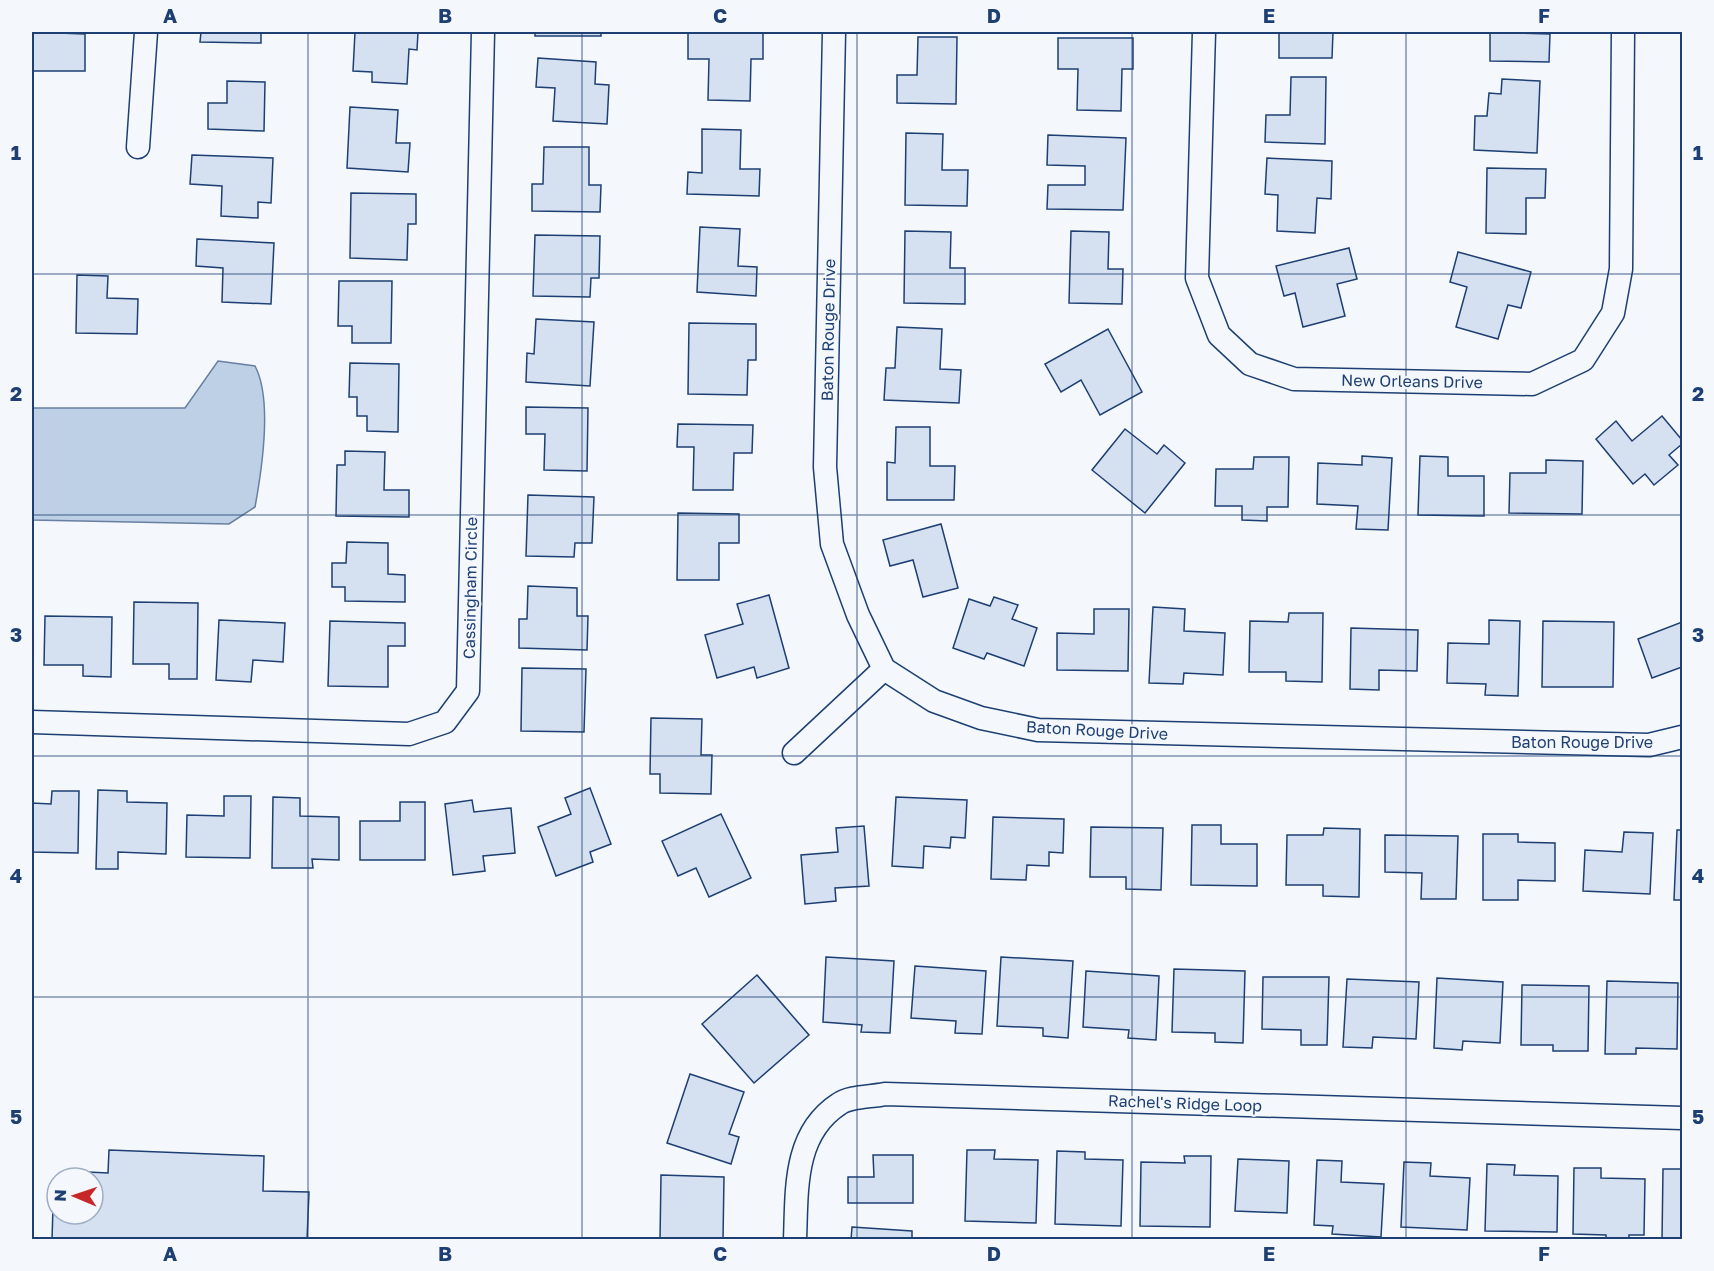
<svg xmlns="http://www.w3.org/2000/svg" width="1714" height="1271" font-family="'Golos Text',sans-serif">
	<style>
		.water { fill: #bed0e5; stroke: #687fa3; stroke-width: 1.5 }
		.building { fill: #d5e0f0; stroke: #1d3f73; stroke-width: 1.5 }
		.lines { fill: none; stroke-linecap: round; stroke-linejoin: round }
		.minor-casing { stroke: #1d3f73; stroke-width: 25 }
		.minor { stroke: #f4f7fb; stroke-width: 22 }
		.grid { fill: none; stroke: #1d3f73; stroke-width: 1.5; stroke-opacity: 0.55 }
		.labels { text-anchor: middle; stroke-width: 4.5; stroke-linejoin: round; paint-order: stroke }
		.street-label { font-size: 16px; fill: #1d3f73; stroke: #f4f7fb }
		.neatline { fill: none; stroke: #1d3f73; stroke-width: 2 }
		.grid-label { font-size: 20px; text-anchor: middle; font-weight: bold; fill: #1d3f73 }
	</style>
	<rect width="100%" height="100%" fill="#f4f7fb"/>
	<!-- water -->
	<path class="water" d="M218,361L255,366C273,400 262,469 255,507L229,524L32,520V408H185Z"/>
	<!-- building -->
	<g class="building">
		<polygon points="32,32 85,34 85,71 32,71"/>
		<polygon points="201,32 261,32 261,43 200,42"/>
		<polygon points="355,32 418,32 417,50 409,49 407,84 372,82 372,72 353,71"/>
		<rect x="535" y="32" width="66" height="4"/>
		<polygon points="688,32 763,32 763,59 751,59 750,101 708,100 709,59 688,59"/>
		<polygon points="1279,32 1333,32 1332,58 1279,58"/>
		<polygon points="1490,32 1550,34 1549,62 1490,61"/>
		<polygon points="918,37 957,37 956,104 897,103 897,75 917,75"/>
		<polygon points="1058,38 1133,38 1133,69 1122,69 1121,111 1077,110 1078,69 1058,69"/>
		<polygon points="538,58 596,62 595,84 609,85 607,124 553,121 555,88 536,87"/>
		<polygon points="1291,77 1326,77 1325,144 1265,142 1266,115 1290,115"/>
		<polygon points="1502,79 1540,81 1537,153 1474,150 1475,116 1487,116 1489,93 1501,94"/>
		<polygon points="227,81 265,82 264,131 208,129 208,103 227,103"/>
		<polygon points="350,107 398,110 396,143 410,143 408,172 347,168"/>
		<polygon points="702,129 741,130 740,169 760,169 759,196 687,194 688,172 702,173"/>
		<polygon points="906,133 943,134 942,170 968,170 967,206 905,205"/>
		<polygon points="1048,135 1126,138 1123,210 1047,209 1048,185 1085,185 1085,166 1047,165"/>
		<polygon points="544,147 589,147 589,185 601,185 600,212 532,211 532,184 543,184"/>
		<polygon points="192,155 273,158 271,203 258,202 258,218 221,216 222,186 190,184"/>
		<polygon points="1267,158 1332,161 1331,199 1317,198 1315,233 1277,231 1278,195 1265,194"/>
		<polygon points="1487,168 1546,169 1545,198 1526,198 1526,234 1486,233"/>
		<polygon points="351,193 416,194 416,224 408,224 407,260 350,258"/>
		<polygon points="700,227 740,229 738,266 757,267 756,296 697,292"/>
		<polygon points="905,231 951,232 950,268 965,268 965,304 904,303"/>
		<polygon points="1071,231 1109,232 1108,269 1123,269 1122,304 1069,303"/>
		<polygon points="535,235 600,236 599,278 591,278 590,297 533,296"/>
		<polygon points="197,239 274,243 271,304 222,302 223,268 196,266"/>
		<polygon points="1349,248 1357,279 1337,284 1345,316 1303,327 1295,293 1284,296 1276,266"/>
		<polygon points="1458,252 1531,272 1521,308 1508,305 1498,339 1456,327 1467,287 1450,282"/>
		<polygon points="77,275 108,276 107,298 138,299 137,334 76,333"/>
		<polygon points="339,281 392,281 391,343 352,343 352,326 338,326"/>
		<polygon points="536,319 594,322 590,386 526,382 527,353 534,354"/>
		<polygon points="689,323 756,324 756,360 748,360 747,395 688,394"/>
		<polygon points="897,327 942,329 940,369 961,370 959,403 884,400 886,368 895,368"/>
		<polygon points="1108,329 1142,392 1100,415 1081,380 1061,392 1045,364"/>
		<polygon points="350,363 399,364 398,432 367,431 367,416 357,416 357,397 349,397"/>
		<polygon points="526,407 588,408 587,471 544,470 545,434 526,434"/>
		<polygon points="1662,416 1682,440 1682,444 1669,455 1678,465 1654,485 1645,474 1633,484 1596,439 1616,421 1632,441"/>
		<polygon points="678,424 753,425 752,453 734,453 733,490 693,490 694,447 677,447"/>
		<polygon points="896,427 930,427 930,466 955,466 954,500 887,500 887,462 895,463"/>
		<polygon points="1125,429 1157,454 1164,445 1185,463 1145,513 1092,470"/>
		<polygon points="345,451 385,452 384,490 409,490 409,517 336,516 337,465 345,465"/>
		<polygon points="1362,456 1392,458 1388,530 1356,529 1358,506 1317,504 1318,463 1362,465"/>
		<polygon points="1420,456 1448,457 1448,476 1484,476 1484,516 1418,515"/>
		<polygon points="1254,457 1289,457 1288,507 1267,507 1267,521 1242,520 1242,506 1215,506 1216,469 1253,469"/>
		<polygon points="1546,460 1583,461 1582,514 1509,513 1510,473 1546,473"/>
		<polygon points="528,495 594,497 592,543 575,543 574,557 526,556"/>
		<polygon points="678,513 739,514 739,543 719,543 719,580 677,580"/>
		<polygon points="941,524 958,588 923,597 913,560 890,566 883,540"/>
		<polygon points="347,542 388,543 388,574 405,575 405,602 345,601 345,587 332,587 332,563 346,563"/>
		<polygon points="528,586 577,588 577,616 588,616 587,650 519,648 519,619 527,619"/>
		<polygon points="769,595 789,668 757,678 754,667 717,678 705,635 743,624 737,604"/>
		<polygon points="994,597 1018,605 1012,619 1037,628 1024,666 987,653 984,659 953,648 969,599 990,606"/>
		<polygon points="134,602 198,603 197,679 169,679 169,664 133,664"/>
		<polygon points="1153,607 1185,609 1184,631 1225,633 1223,675 1184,673 1183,684 1149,683"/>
		<polygon points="1094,609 1129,609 1128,671 1057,670 1057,633 1094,634"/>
		<polygon points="1289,613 1323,613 1322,682 1286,681 1286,672 1249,672 1250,621 1288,622"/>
		<polygon points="45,616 112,617 111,677 83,676 83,665 44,665"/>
		<polygon points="219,620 285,623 283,662 253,660 251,682 216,680"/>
		<polygon points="1489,620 1520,621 1518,696 1485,695 1486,684 1447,683 1448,643 1489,644"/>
		<polygon points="330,621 405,623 405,646 388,646 388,687 328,686"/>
		<polygon points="1543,621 1614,622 1613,687 1542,687"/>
		<polygon points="1682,622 1682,667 1652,678 1638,639"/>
		<polygon points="1351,628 1418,630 1417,671 1379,670 1379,690 1350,689"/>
		<polygon points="522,668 586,669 584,732 521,731"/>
		<polygon points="651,718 702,719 701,755 712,755 711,794 660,793 660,774 650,774"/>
		<polygon points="590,788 611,844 590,852 593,862 556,876 538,827 571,814 565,798"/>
		<polygon points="98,790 127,791 127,802 167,803 166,854 118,852 118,869 96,869"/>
		<polygon points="52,791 79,791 78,853 32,852 32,803 51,804"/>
		<polygon points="224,796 251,796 250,858 186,857 187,815 224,816"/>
		<polygon points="273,797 300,798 300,816 339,817 339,860 312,859 313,868 272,868"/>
		<polygon points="896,797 967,800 965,838 951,837 950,848 924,846 923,868 892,866"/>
		<polygon points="472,800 474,812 511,808 515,853 483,856 485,871 453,875 445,804"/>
		<polygon points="400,802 425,802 425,860 360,860 360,821 400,821"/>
		<polygon points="721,814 751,878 709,897 696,868 678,876 662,841"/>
		<polygon points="993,817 1064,819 1063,853 1049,852 1049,866 1027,865 1026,880 991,879"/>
		<polygon points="1192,825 1221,825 1221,844 1257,844 1257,886 1191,885"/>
		<polygon points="864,826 869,886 835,888 836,901 805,904 801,855 838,852 836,828"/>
		<polygon points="1091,827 1163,828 1161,890 1126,889 1126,877 1090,877"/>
		<polygon points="1324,828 1360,829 1359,897 1323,896 1323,885 1286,885 1287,835 1323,835"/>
		<polygon points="1677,830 1682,830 1682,900 1674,900"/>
		<polygon points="1624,832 1653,833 1650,894 1583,891 1585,850 1622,852"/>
		<polygon points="1483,834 1518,834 1518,842 1555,843 1555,881 1518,880 1518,900 1483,900"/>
		<polygon points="1385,835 1458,836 1456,899 1421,899 1422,873 1385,872"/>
		<polygon points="826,957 894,961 890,1033 861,1032 862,1025 823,1022"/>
		<polygon points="1001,957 1073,961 1068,1038 1043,1036 1043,1028 997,1026"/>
		<polygon points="915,966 986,971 982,1034 955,1033 956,1021 911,1018"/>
		<polygon points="1174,969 1245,971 1243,1043 1215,1042 1215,1033 1172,1032"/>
		<polygon points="1086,971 1159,976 1156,1040 1128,1038 1129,1030 1083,1027"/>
		<polygon points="757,975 809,1035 754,1083 702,1024"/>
		<polygon points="1263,977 1329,977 1327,1045 1301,1045 1301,1030 1262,1029"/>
		<polygon points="1437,978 1503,982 1500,1043 1463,1041 1462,1050 1434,1048"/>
		<polygon points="1347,979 1419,982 1416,1039 1373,1037 1372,1048 1343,1047"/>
		<polygon points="1607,981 1678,983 1677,1049 1636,1048 1636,1054 1605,1054"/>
		<polygon points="1522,985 1589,986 1588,1051 1553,1051 1553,1045 1521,1045"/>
		<polygon points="690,1074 744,1092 729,1134 739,1137 731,1164 667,1143"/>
		<polygon points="109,1150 264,1156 263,1191 309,1192 307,1240 52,1240 53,1207 57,1208 57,1214 93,1214 93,1178 68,1178 68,1171 108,1173"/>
		<polygon points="967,1150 995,1150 994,1159 1038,1160 1036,1223 965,1221"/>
		<polygon points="1057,1151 1085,1152 1085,1159 1123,1160 1121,1226 1055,1224"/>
		<polygon points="873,1155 913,1155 913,1203 848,1203 848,1177 874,1177"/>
		<polygon points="1184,1156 1211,1156 1210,1227 1140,1226 1141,1162 1185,1163"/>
		<polygon points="1238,1159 1289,1161 1287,1213 1235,1211"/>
		<polygon points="1317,1160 1342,1161 1341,1182 1384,1184 1381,1237 1332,1234 1333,1226 1314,1225"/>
		<polygon points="1404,1162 1431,1163 1430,1176 1470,1178 1467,1230 1401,1227"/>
		<polygon points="1487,1164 1515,1165 1514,1175 1558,1176 1557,1232 1485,1231"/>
		<polygon points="1574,1168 1601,1168 1601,1178 1645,1179 1644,1235 1629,1235 1629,1240 1606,1240 1606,1235 1573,1234"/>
		<polygon points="1663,1169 1682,1169 1682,1240 1662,1240"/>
		<polygon points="661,1175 724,1177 723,1240 660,1240"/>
		<polygon points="852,1227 912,1231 912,1240 851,1240"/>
	</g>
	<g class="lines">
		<!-- minor casing -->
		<g class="minor-casing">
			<g id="minor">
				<polyline points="834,32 825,467 832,544 858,615 884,669 934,701 981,718 1038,730 1649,745 1682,737"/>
				<polyline points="1204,32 1197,278 1219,335 1250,364 1294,379 1532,384 1583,360 1613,313 1621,269 1623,32"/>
				<polyline points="138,147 146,32"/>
				<polyline points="32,722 409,734 445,722 468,691 483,32"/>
				<polyline points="794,753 884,669"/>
				<path d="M795,1240C797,1190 793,1134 839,1104C850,1096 872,1097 885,1094L1682,1118"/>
			</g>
		</g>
		<!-- minor -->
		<use href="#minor" class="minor"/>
	</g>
	<!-- grid -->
	<path class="grid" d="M308,32V1240M582,32V1240M857,32V1240M1132,32V1240M1406,32V1240M32,274H1682M32,515H1682M32,756H1682M32,997H1682"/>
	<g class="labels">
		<!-- street labels -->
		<g class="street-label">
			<text transform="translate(828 330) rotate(-89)" y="6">Baton Rouge Drive</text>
			<text transform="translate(1412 381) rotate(1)" y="6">New Orleans Drive</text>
			<text transform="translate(470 588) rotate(-89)" y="6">Cassingham Circle</text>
			<text transform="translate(1097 730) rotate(3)" y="6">Baton Rouge Drive</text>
			<text x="1582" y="748">Baton Rouge Drive</text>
			<text transform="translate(1185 1103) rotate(2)" y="6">Rachel's Ridge Loop</text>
		</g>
	</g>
	<!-- border -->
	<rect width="1714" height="1271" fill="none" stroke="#f4f7fb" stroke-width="66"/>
	<!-- north arrow -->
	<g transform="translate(75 1196) rotate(272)"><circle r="28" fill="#f4f7fb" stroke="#9eadc5" stroke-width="1.5"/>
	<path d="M0-4.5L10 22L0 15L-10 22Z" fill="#c62828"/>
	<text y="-9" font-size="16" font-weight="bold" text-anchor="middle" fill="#1d3f73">N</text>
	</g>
	<rect x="33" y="33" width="1648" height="1205" class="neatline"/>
	<g class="grid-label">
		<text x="170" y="23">A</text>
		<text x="445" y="23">B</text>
		<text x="720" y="23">C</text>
		<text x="994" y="23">D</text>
		<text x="1269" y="23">E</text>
		<text x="1544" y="23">F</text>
		<text x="16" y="160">1</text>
		<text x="1698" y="160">1</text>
		<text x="16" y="401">2</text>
		<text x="1698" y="401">2</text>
		<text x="16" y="642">3</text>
		<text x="1698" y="642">3</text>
		<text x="16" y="883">4</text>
		<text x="1698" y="883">4</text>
		<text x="16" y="1124">5</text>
		<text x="1698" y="1124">5</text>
		<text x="170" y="1261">A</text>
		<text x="445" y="1261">B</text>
		<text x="720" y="1261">C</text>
		<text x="994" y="1261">D</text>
		<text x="1269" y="1261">E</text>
		<text x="1544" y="1261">F</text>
	</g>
</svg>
